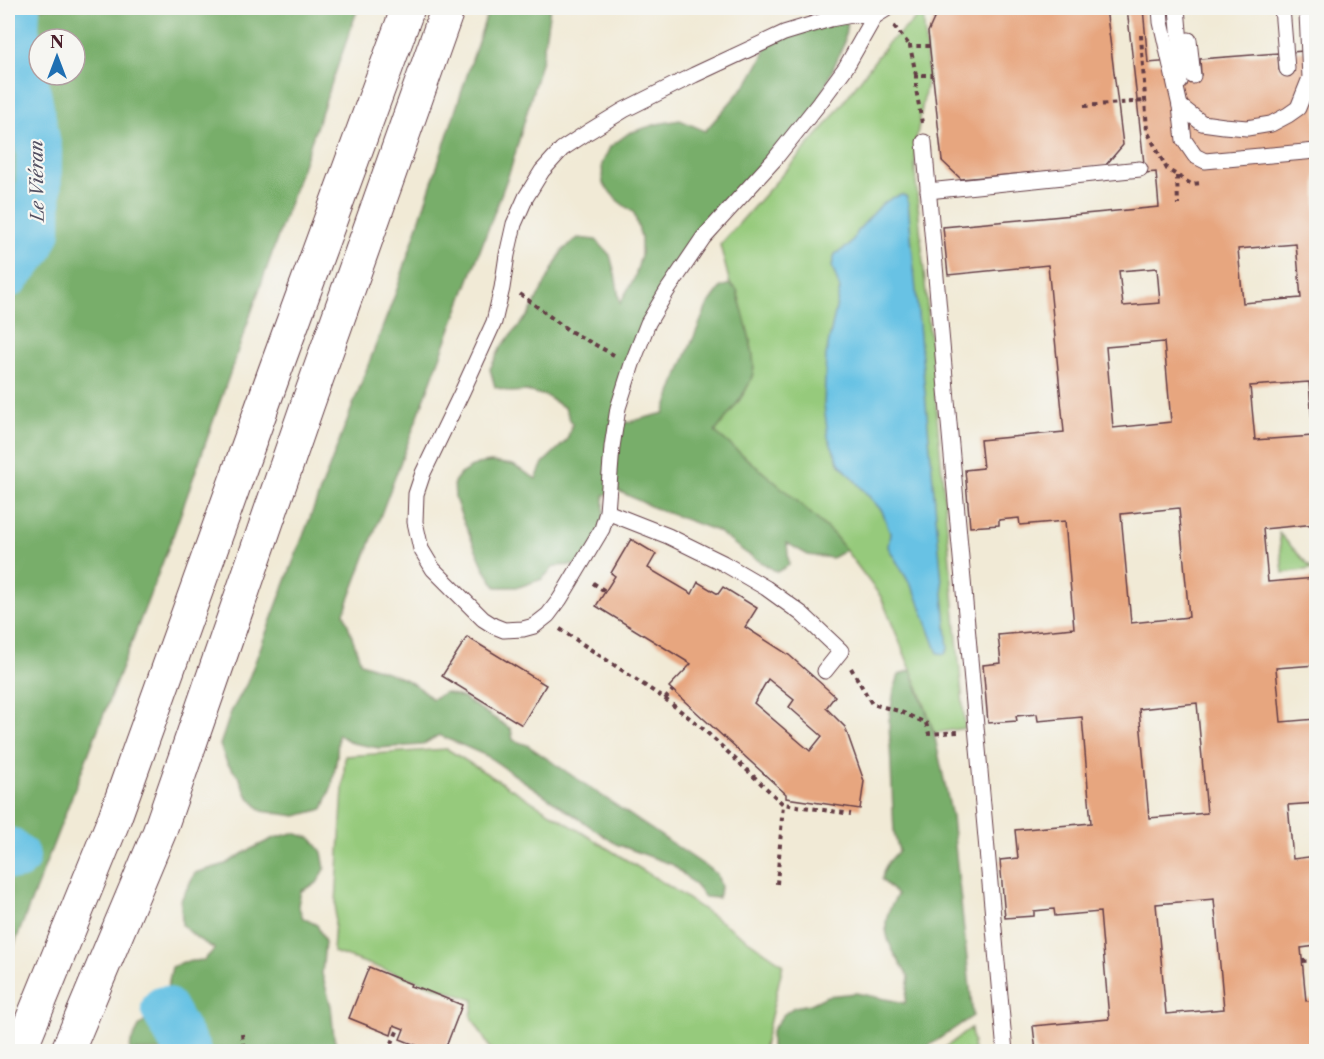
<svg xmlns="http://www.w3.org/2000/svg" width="1324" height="1059" font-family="'Libre Caslon Text',serif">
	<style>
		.green { fill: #96ca7b; stroke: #707453; stroke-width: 1.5 }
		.forest { fill: #78ae6b; stroke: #61664b; stroke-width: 1.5; fill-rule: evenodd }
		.water { fill: #67c2e4; stroke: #587088; stroke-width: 1.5 }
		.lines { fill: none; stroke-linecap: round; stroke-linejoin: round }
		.river { stroke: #67c2e4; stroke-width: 46 }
		.building { fill: #e7a67f; fill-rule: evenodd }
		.lane-casing { stroke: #633d45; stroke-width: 17 }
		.highway-casing { stroke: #633d45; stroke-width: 35 }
		.path { stroke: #633d45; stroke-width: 4; stroke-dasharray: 4.5 4.5; stroke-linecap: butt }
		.lane { stroke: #fff; stroke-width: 15 }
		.highway { stroke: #fff; stroke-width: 33 }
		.labels { text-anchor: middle; stroke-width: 4.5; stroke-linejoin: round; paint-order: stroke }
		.water-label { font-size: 18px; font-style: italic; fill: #535062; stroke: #f6f6f2 }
	</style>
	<rect width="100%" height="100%" fill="#f6f6f2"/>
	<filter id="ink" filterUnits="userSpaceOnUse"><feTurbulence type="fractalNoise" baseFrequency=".0167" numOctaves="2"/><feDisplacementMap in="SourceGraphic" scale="12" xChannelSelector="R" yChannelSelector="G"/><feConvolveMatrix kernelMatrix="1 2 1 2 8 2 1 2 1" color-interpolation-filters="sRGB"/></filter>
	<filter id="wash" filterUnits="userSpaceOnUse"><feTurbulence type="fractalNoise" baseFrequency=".008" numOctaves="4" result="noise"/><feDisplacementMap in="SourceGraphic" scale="24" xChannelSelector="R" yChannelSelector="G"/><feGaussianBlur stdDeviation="1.35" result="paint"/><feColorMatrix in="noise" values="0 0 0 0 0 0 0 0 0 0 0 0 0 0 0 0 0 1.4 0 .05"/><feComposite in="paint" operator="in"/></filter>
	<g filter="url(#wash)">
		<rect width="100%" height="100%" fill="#f1ead6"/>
		<!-- green -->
		<g class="green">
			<path d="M923,13L928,76L916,140L915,171L965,728L934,733L921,694L881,597L834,535L795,499L715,432C727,415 748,393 753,373C757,356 741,308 737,290L730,284L720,245L827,124L887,44Z"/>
			<polygon points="1279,533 1312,569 1283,573"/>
			<polygon points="447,749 670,887 783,964 763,1051 496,1051 491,1050 471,1016 474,1000 333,952 345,756"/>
			<polygon points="971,1028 974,1051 941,1051"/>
		</g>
		<!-- forest -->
		<g class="forest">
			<path d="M8,8H358L174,533L8,961ZM39,39H75V75H39Z"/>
			<path d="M489,8H550L542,59L511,168L344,613L361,663C386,672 414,679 432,699L445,692L463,698L511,729L513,740L527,745L717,874L721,887L718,898L705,897L694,884L673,865L616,844L487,756L439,735L422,745L379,748L352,743L338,734L337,757L332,785L323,809L296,816L262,811L247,795L239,777L227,763L220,745L231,712L247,683L396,292Z"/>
			<path d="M847,22L844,44L803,136L724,214L637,338L617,425L664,413L677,377L707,306L721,287L730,284L737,290C741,308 757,356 753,373C748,393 727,416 715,432L795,499L834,535L846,550L832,558L808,555L787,543L789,565L777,572L746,553L717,531L652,507L617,490L604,495C604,513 606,553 588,563C581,566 563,565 555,566L542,579L519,587H496L485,570L462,518L455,498L454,482L460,474L477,464L491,462L513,465L536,479L543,463L567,440L572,424L565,408L546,396L526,391L510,392L495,387L490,369L501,347L529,314L562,251L578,238L596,240L610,255L615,274L620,303L635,277L641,255V237L634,213L618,201L603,184L602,164L610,147L629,133L657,124L680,120L705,131L749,81L762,58L771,36Z"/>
			<path d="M911,670L934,733L952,817L973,1016L921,1051H773L771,1047V1032L783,1015L794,1007L811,1004L827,996L856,993L905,1003L909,977C897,958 880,937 888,913C890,907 894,901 897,895L882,880C883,866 890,860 899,851L894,833L889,721L894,690L899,675Z"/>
			<polygon points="293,833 311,838 322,852 325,869 317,883 301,891 298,905 303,918 317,925 325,942 322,974 331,1006 334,1038 338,1051 130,1051 131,1042 140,1025 155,1014 165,998 172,967 183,962 204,960 215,949 198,939 182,925 181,900 195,873 226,864 247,851 274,838"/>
		</g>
		<!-- water -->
		<polygon class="water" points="901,195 906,196 908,202 948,649 945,654 938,653 916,594 888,547 890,533 882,511 839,463 828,437 824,405 826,355 840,289 832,266 835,254 849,246 860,228 882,204 892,198"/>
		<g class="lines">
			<!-- river -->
			<g class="river">
				<polyline points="8,275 30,249 38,231 39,150 16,30 17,8"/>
				<polyline points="8,850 17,857"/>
				<polyline points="164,1009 188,1052"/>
			</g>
		</g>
		<g id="blocks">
			<!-- building -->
			<g class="building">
				<polygon points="946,8 1106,8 1123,145 1105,166 961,179 942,161 928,32 938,10"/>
				<path d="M1127,8H1143L1148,63L1185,60L1186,77L1201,75L1200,59L1278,53L1279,70L1287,69L1291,52L1316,50V524L1263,529L1268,582L1316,578V665L1276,668L1281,722L1316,719V803L1288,805L1293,859L1316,856V946L1301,948L1306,1001L1316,1000V1052H1036L1033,1026L1109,1019L1100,912L1055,916L1054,909L1034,911V916L1005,918L1000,860L1018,858L1015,830L1091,823L1082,717L1038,721L1037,714L1016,716L1017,721L988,723L983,665L1001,663L998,635L1074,628L1065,521L1020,525L1019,518L999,520V525L970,527L965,470L983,468L980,440L1064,432L1048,265L948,275L943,227L1159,207L1156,172L1145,173ZM1296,244L1301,298L1243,303L1238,249ZM1157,268L1160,303L1123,306L1119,271ZM1164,342L1171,422L1113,428L1106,347ZM1309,382L1313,436L1255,440L1250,386ZM1179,508L1189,617L1131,623L1121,514ZM1197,703L1207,813L1149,818L1139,709ZM1214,899L1224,1009L1166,1014L1156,904Z"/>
				<path d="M631,539L656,554L648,568L692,594L698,582L718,594L723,587L757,608L745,627L789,655L835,696L826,708L845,727L864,781L860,809L786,798V794L669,687L691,664L596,606L615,576L611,573ZM768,679L794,700L789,707L822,736L810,751L754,703Z"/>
				<polygon points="467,637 546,685 522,725 442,676"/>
				<polygon points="369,967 411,984 410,986 419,989 420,988 462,1005 444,1052 433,1052 400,1039 404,1029 394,1025 391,1035 349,1018"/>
			</g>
		</g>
	</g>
	<g filter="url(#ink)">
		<use href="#blocks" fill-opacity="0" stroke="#633d45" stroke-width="1.5"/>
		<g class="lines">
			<!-- lane casing -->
			<g class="lane-casing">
				<g id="lane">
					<polyline points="1160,8 1161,22 1180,106 1184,140 1195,156 1205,161 1316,151"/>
					<polyline points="1177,8 1181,54 1180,82"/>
					<polyline points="1282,8 1287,69"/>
					<polyline points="875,16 852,15 830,19 784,33 694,75 624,110 588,132 562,149 542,171 526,197 514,224 507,255 502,288 494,322 462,392 423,473 416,494 415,522 421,549 433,569 483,619 494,626 504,630 523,629 534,626 548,615 560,599 602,529 607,512 612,447 618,408 632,364 648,323 667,291 703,238 774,160 821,101 846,67 875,16 888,8"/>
					<polyline points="1189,40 1193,76"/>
					<polyline points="1180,106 1202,123 1224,126 1247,128 1271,124 1288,115 1298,108 1310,78 1307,13 1308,8"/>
					<polyline points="924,142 1005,1052"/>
					<polyline points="928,191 1140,169"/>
					<polyline points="607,512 668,536 723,563 766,588 802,614 841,651 825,671"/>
				</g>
			</g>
			<!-- highway casing -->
			<g class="highway-casing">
				<g id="highway">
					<polyline points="19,1052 115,817 275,371 408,8"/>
					<polyline points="67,1052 159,833 307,406 448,8"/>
				</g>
			</g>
			<!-- path -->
			<g class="path">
				<polyline points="894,26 910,46"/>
				<polyline points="1141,35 1147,131 1167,169 1191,184 1202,183"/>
				<polyline points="916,75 910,46 929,46"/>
				<polyline points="1084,106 1145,101"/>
				<polyline points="922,123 916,89 916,75 933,75"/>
				<polyline points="1177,176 1178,205"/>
				<polyline points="520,294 568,330 614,355"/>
				<polyline points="593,583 605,591"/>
				<polyline points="560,629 665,699 700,726 783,804 851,814"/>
				<polyline points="851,668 872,704 899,711 926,723 929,734 958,732"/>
				<polyline points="665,699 673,690"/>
				<polyline points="777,884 783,804"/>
				<polyline points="1302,961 1316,960"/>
				<polyline points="242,1034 244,1052"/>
				<polyline points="388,1052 399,1027"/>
			</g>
			<!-- lane -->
			<use href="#lane" class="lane"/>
			<!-- highway -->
			<use href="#highway" class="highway"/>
		</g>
	</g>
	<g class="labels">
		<!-- water labels -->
		<g class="water-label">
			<text transform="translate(37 181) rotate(-91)" y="6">Le Viéran</text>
		</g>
	</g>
	<!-- margin -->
	<rect width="1324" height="1059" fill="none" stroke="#f6f6f2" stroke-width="30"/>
	<!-- north arrow -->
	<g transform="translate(57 57)"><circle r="28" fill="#f6f6f2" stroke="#b1a0a2" stroke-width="1.5"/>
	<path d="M0-4.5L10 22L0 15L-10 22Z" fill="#1f6fb2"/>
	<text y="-9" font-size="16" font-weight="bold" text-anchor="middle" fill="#4a1f2b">N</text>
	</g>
</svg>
